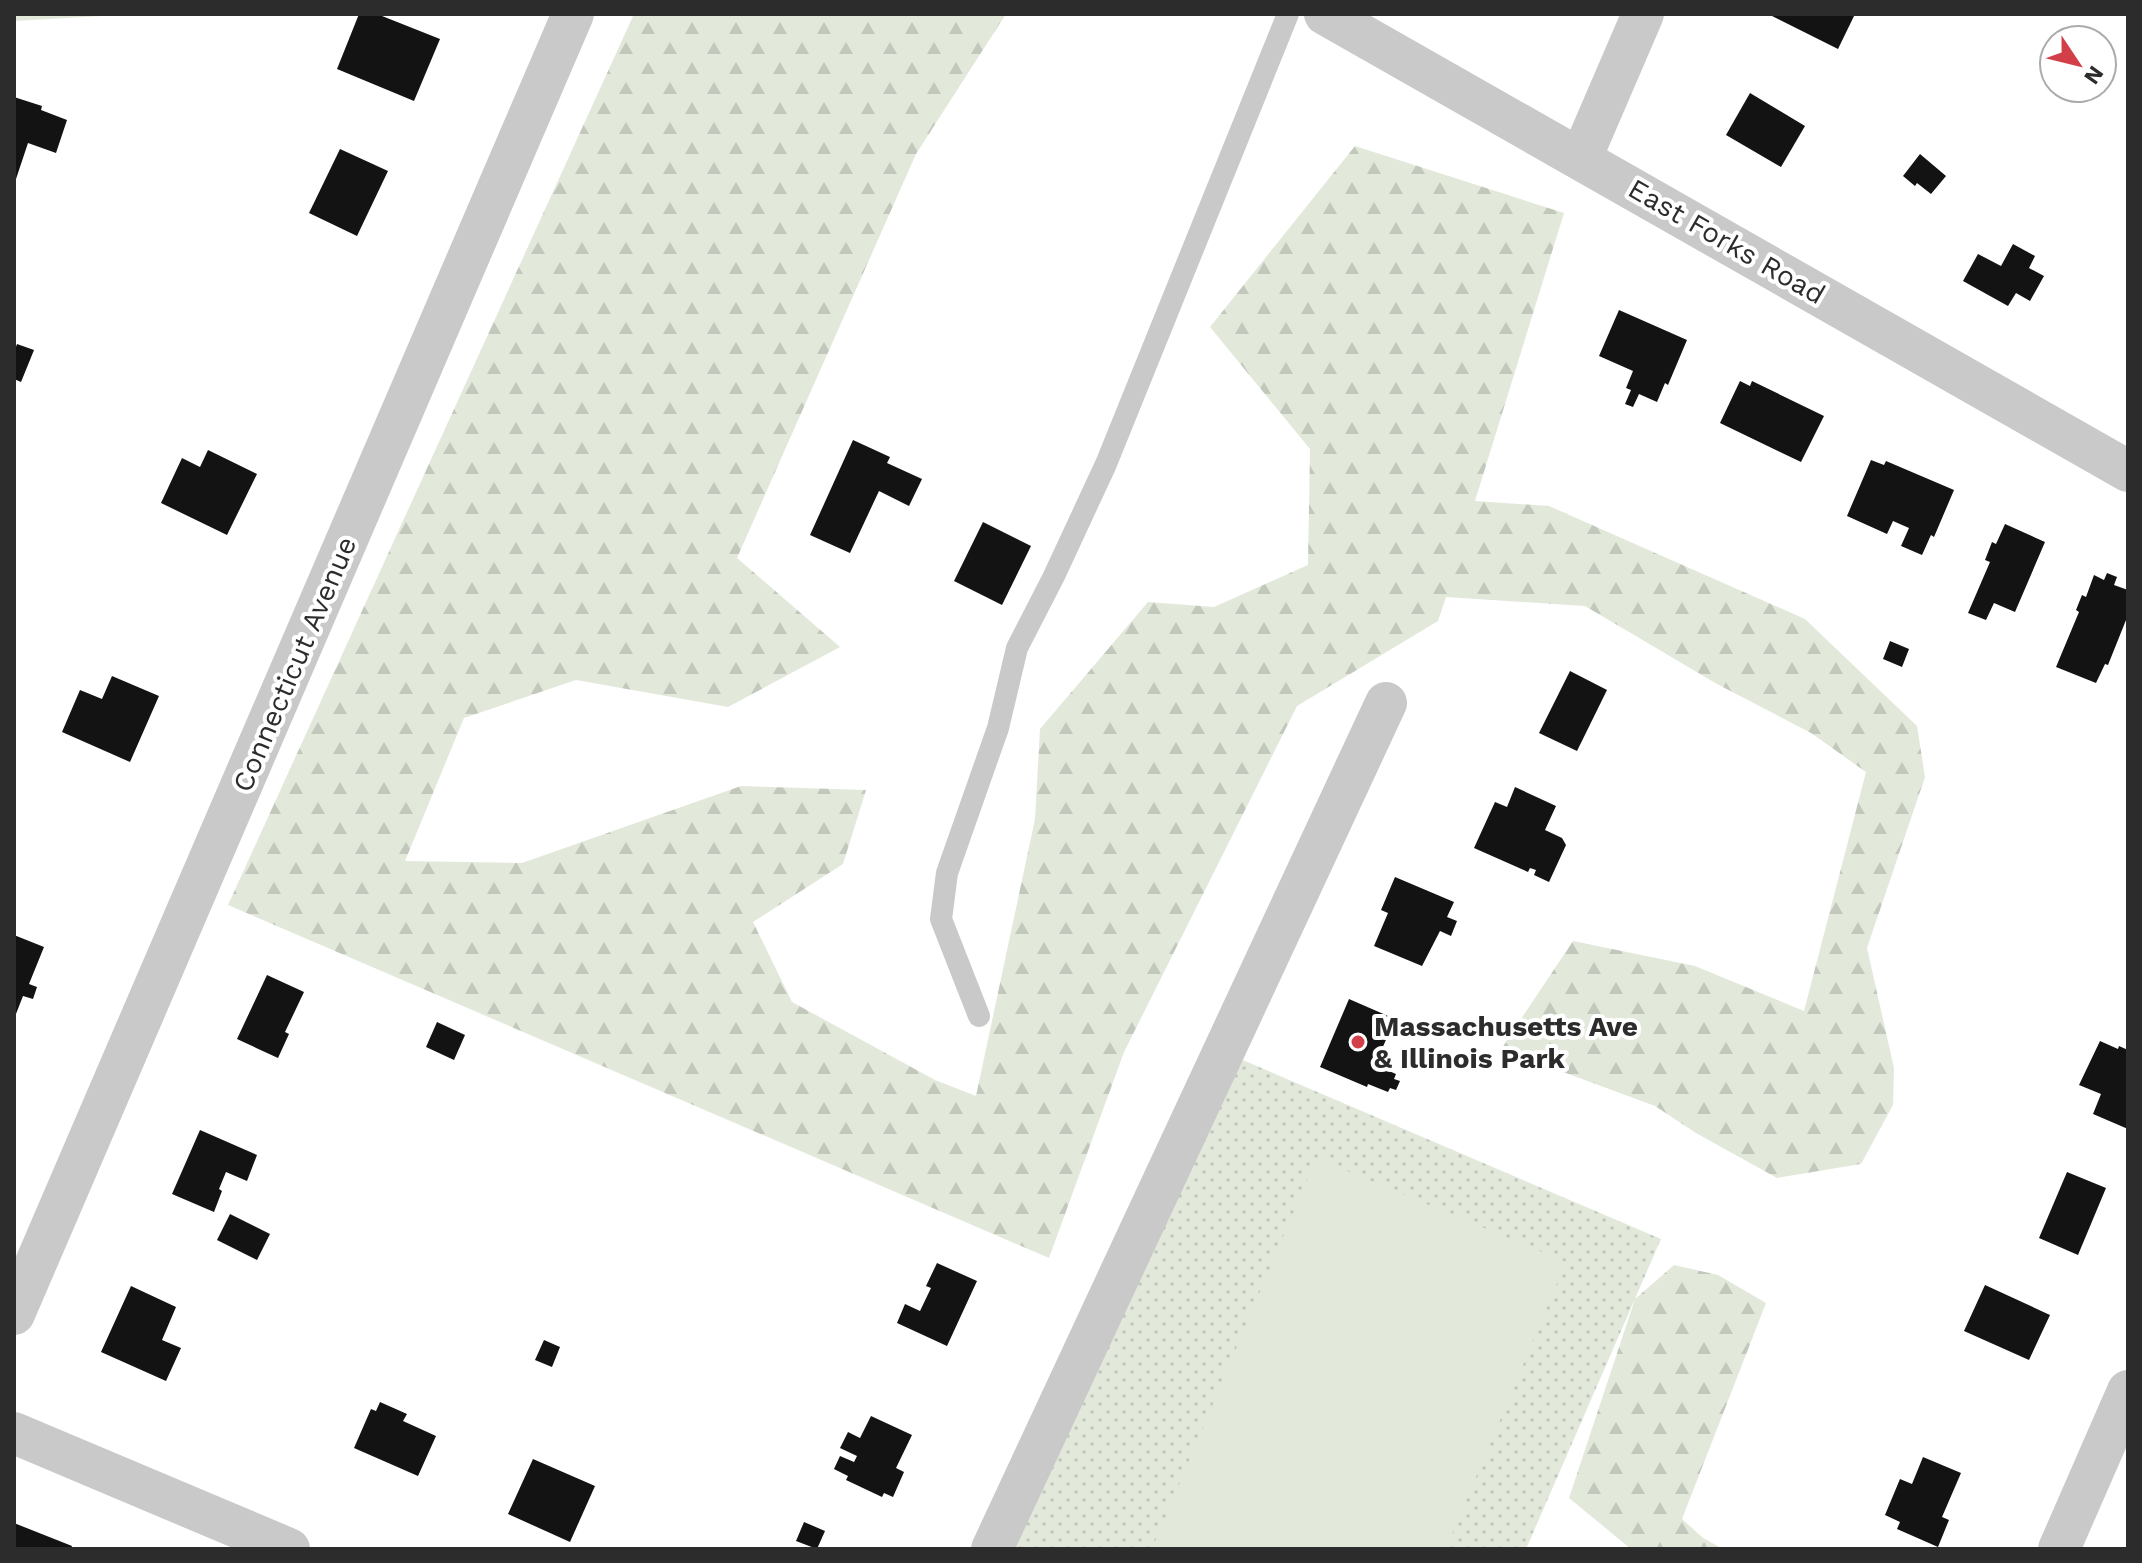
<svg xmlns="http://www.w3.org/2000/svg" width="2142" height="1563" font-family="'Work Sans',sans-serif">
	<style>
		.forest { fill: url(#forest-firs) }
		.park { fill: url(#park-dots) }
		.garden { fill: #e2e9db }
		.building { fill: #131313 }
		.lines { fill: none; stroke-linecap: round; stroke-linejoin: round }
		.lane { stroke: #c9c9c9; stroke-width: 22 }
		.street { stroke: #c9c9c9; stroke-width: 42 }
		.poi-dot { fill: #d33f48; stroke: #fff; stroke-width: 3 }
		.labels { text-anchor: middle; stroke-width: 8; stroke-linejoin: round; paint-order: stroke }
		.street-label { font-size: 28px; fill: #2c2c2c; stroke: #fff }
		.poi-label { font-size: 28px; font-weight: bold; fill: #2c2c2c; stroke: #fff; text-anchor: start }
	</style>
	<defs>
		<pattern id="forest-firs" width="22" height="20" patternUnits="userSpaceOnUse" patternTransform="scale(2)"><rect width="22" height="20" fill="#e2e9db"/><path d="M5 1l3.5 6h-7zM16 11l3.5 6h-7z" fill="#c2c8bc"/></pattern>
		<pattern id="park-dots" width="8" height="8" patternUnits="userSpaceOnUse" patternTransform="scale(2)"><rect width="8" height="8" fill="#e2e9db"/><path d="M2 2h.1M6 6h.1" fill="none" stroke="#c2c8bc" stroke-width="1.8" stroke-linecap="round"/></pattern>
	</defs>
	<rect width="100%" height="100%" fill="#fff"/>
	<!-- forest -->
	<g class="forest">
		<polygon points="14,14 136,14 14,21"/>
		<polygon points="634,14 1006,14 916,154 737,558 840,647 728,707 576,680 464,718 405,861 522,863 741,786 866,790 843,864 753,922 792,1002 935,1080 976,1096 1035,819 1040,729 1148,602 1214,607 1308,565 1310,449 1210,327 1355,146 1564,213 1475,501 1549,506 1805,619 1917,726 1925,777 1867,948 1894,1068 1893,1105 1861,1164 1777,1178 1696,1133 1655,1106 1501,1049 1573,941 1695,966 1804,1011 1866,772 1811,733 1717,684 1585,606 1446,597 1438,621 1297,706 1124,1052 1049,1258 228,905"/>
		<polygon points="1674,1265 1718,1275 1766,1303 1682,1519 1703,1538 1723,1549 1631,1549 1569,1498 1635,1299"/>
	</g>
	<!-- park -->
	<polygon class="park" points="1238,1058 1661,1239 1526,1549 1006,1549"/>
	<!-- garden -->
	<polygon class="garden" points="1316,1158 1566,1262 1446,1549 1152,1549"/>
	<!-- building -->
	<g class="building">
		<polygon points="359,14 377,14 440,39 414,101 337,69"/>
		<polygon points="1768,14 1855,14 1838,49"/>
		<polygon points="1750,93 1805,126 1781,167 1726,135"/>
		<polygon points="14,97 42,106 41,110 67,120 56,153 28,143 15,182"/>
		<polygon points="340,149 388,171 357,236 309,213"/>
		<polygon points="1920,154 1946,176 1931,194 1917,183 1915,186 1903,176"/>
		<polygon points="2013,244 2035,256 2029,268 2044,276 2030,301 2016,293 2008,306 1963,281 1978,254 2001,266"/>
		<polygon points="1619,310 1687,340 1668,385 1665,383 1657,402 1639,394 1633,407 1625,404 1631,390 1626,388 1633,371 1599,356"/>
		<polygon points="17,344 34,350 21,382 14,379 14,352"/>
		<polygon points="1740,381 1750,386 1752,381 1824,416 1801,462 1720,423"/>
		<polygon points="853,440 890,457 887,463 922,479 909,506 879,491 850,553 810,535"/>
		<polygon points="208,450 257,474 227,535 161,503 182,458 200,467"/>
		<polygon points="1871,460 1884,465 1886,461 1954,490 1934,537 1931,535 1922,555 1901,546 1909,528 1893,521 1887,534 1847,516"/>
		<polygon points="983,522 1031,546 1002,605 954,581"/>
		<polygon points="2005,524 2045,542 2015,612 1994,603 1986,620 1968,613 1990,562 1985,560 1992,542 1996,544"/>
		<polygon points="2107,573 2117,577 2114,585 2128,590 2128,615 2108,665 2105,664 2096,683 2056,667 2079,612 2076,610 2082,595 2086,597 2094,575 2104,580"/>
		<polygon points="1890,641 1909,649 1902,667 1883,659"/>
		<polygon points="1570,671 1607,690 1577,751 1539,733"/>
		<polygon points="112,676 159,696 130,762 62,732 80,690 102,699"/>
		<polygon points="1515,787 1556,806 1545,830 1562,838 1566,845 1549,882 1534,875 1536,870 1530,868 1528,872 1474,848 1495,802 1507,807"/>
		<polygon points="1395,877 1454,902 1447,917 1457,921 1451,936 1440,931 1422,966 1374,946 1388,913 1381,910"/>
		<polygon points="14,935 44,947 29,984 37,987 33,999 23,996 14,1019"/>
		<polygon points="267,975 304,992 285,1032 289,1034 278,1058 237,1039"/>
		<polygon points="1349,999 1395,1019 1375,1065 1396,1074 1394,1079 1400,1081 1396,1090 1390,1088 1388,1092 1368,1084 1367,1087 1320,1067"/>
		<polygon points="437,1022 465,1035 454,1060 426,1047"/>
		<polygon points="2100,1041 2118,1049 2119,1046 2128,1050 2128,1129 2093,1114 2101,1094 2079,1085"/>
		<polygon points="200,1130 257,1155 247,1181 226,1172 219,1189 222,1191 214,1212 172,1194"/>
		<polygon points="2067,1172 2106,1188 2078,1255 2039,1238"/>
		<polygon points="230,1214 270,1234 257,1260 217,1240"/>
		<polygon points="937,1263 977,1281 947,1346 897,1323 905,1304 920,1311 931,1288 926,1286"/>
		<polygon points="1985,1285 2050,1315 2029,1360 1964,1331"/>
		<polygon points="131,1286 176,1307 162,1340 181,1348 166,1381 101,1352"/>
		<polygon points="544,1340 560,1347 552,1367 535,1360"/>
		<polygon points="380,1402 407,1414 403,1421 436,1436 418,1476 354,1448 371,1409 376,1411"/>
		<polygon points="871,1416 912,1435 896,1468 904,1472 893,1497 884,1493 882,1497 846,1480 848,1476 834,1469 840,1456 854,1462 857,1456 840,1448 848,1432 860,1438"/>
		<polygon points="1923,1457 1961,1473 1942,1517 1949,1520 1938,1547 1897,1529 1900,1522 1885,1515 1900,1479 1912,1484"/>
		<polygon points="533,1459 595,1486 570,1542 508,1514"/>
		<polygon points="804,1522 825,1531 817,1549 796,1541"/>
		<polygon points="14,1523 72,1546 71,1549 14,1549"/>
	</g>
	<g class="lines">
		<!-- lane -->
		<polyline class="lane" points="979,1016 941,919 947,873 998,728 1017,648 1054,576 1106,464 1288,14"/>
		<!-- street -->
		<g class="street">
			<polyline points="1325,14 2128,471"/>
			<polyline points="1581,158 1643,14"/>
			<polyline points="14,1314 573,14"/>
			<polyline points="14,1433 289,1549"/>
			<polyline points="992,1549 1386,703"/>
			<polyline points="2059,1549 2128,1391"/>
		</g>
	</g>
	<!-- markers -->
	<circle class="poi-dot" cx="1358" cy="1042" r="8"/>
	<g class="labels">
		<!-- street labels -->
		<g class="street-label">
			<text transform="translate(1727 241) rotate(30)" y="10">East Forks Road</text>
			<text transform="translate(294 664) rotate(-67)" y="10">Connecticut Avenue</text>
		</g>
		<!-- poi labels -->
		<g class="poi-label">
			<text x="1374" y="1036">Massachusetts Ave<tspan x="1374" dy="32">&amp; Illinois Park</tspan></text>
		</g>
	</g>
	<!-- border -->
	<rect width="2142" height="1563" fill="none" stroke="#2c2c2c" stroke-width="32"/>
	<!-- north arrow -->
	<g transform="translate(2078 64) rotate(125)"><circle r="38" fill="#ffffff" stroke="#ababab" stroke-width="2"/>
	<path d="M0-6L14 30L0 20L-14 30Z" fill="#d33f48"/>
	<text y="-12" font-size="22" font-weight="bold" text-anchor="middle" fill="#2c2c2c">N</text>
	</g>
</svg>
